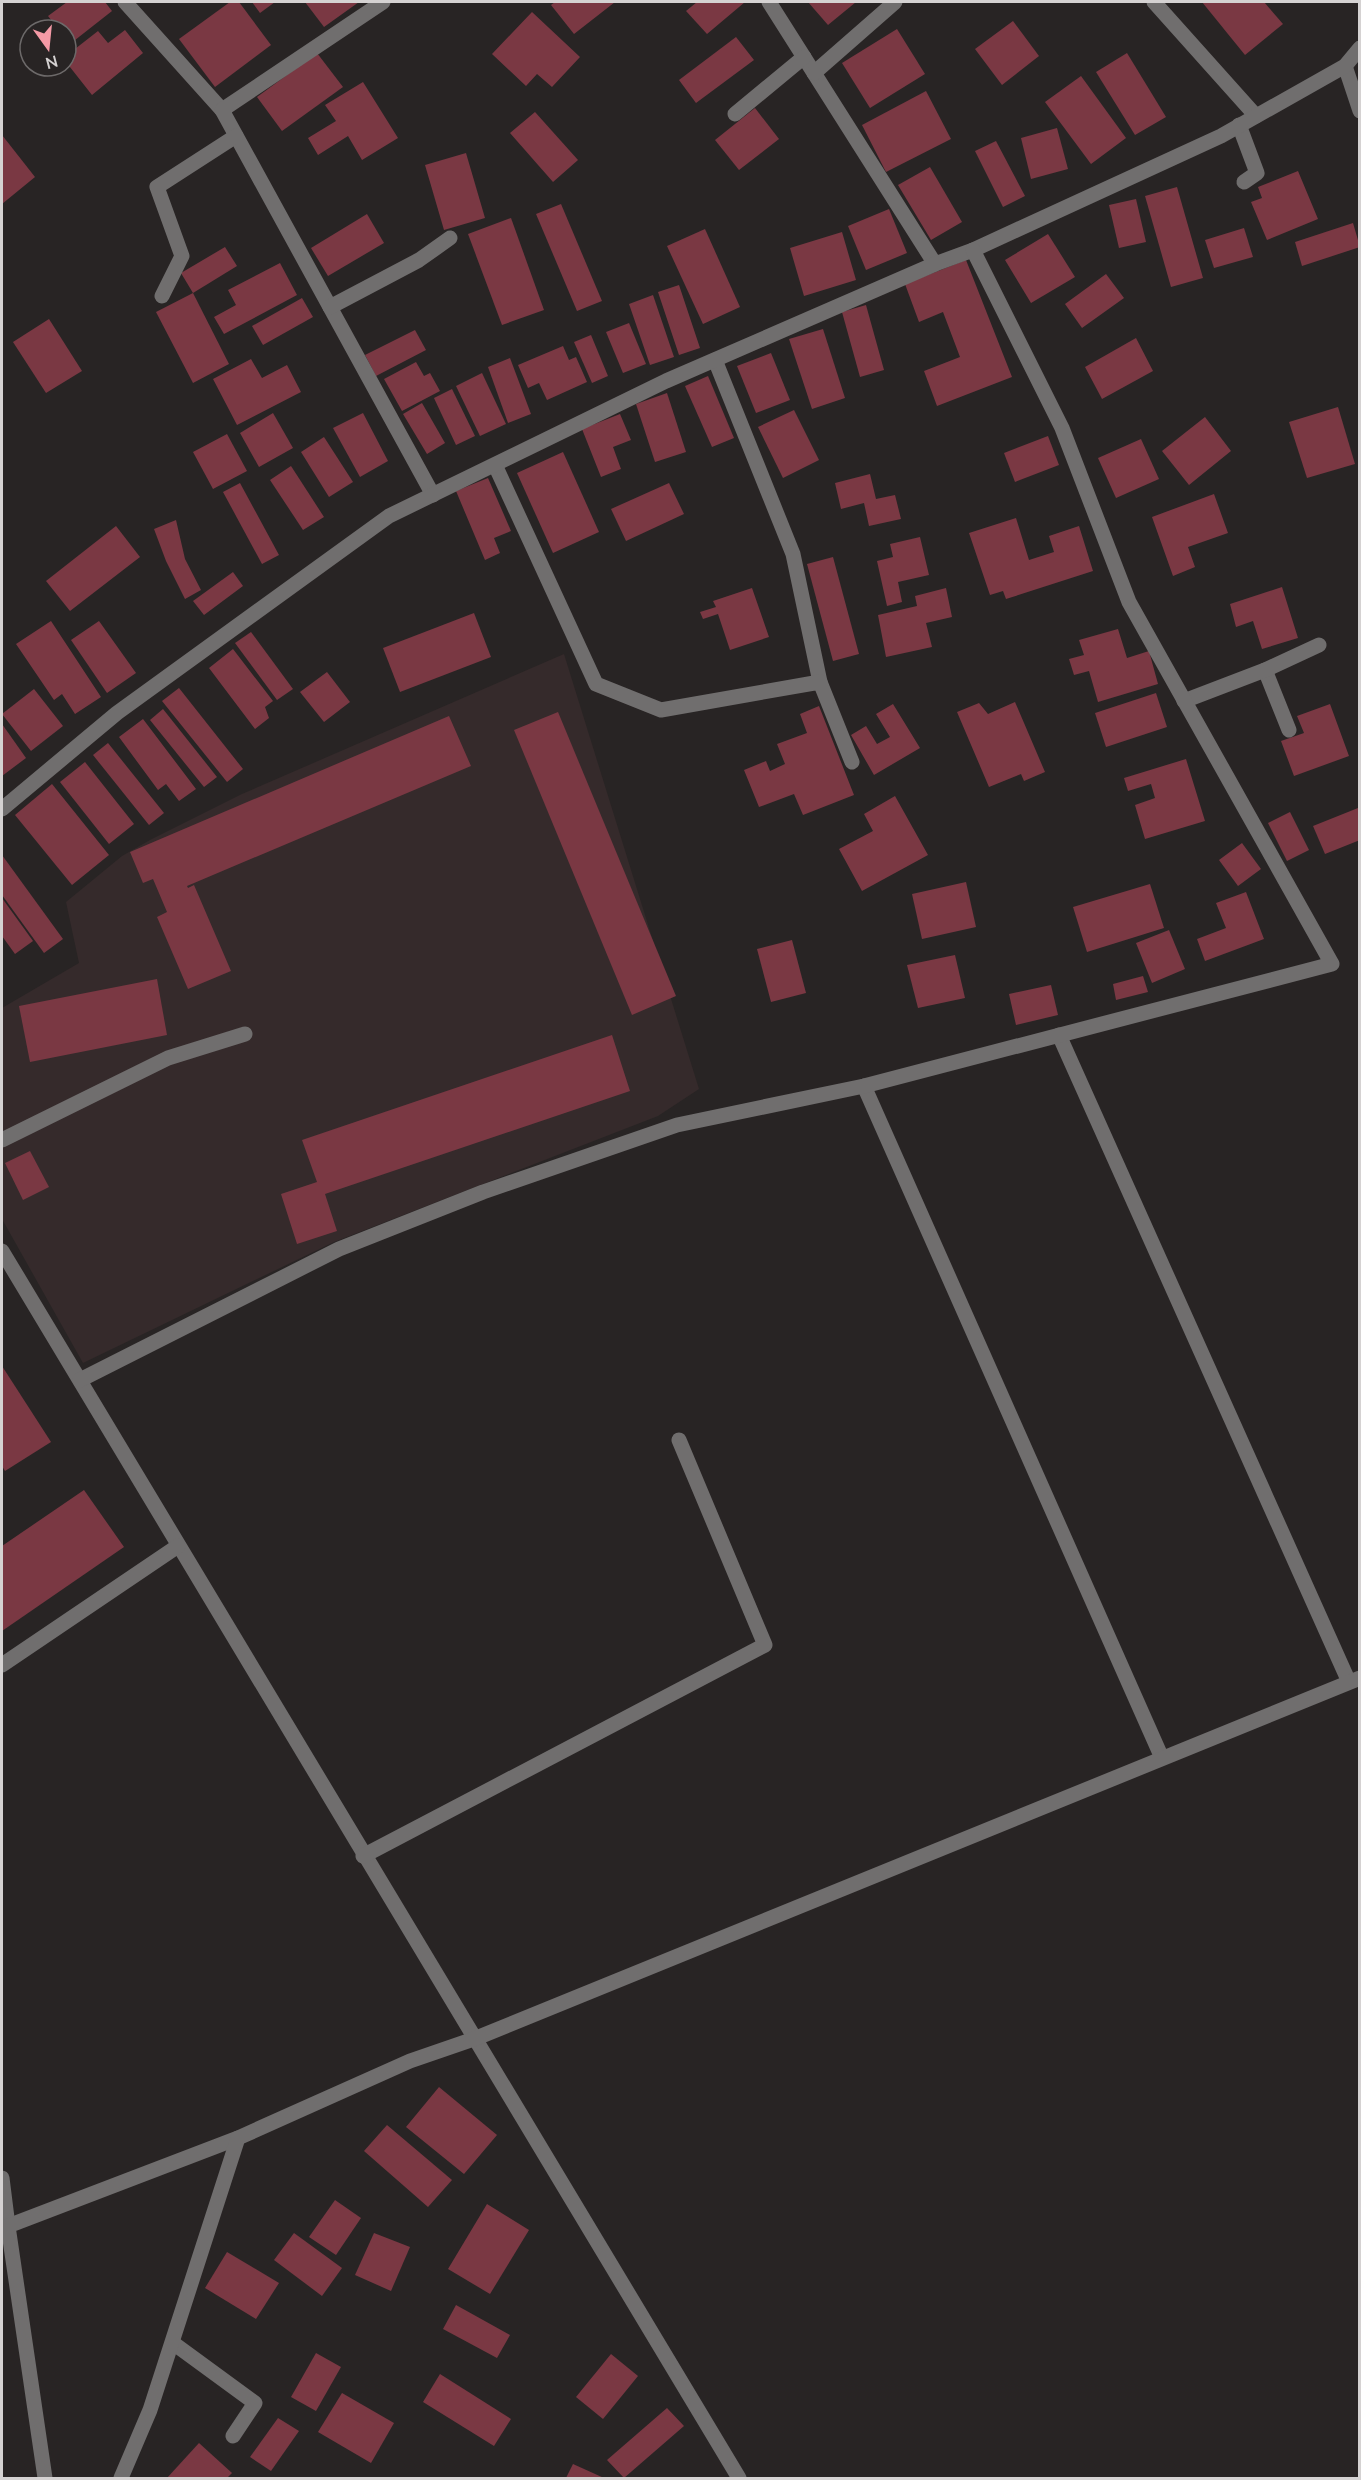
<svg xmlns="http://www.w3.org/2000/svg" width="1361" height="2480" font-family="'Nunito Sans',sans-serif">
	<style>
		.built { fill: #352a2b }
		.building { fill: #7a3843 }
		.lines { fill: none; stroke-linecap: round; stroke-linejoin: round }
		.minor { stroke: #706e6e; stroke-width: 15 }
	</style>
	<rect width="100%" height="100%" fill="#282424"/>
	<!-- built -->
	<polygon class="built" points="564,654 699,1089 658,1116 334,1242 83,1363 2,1219 2,1008 79,963 66,902 122,856 150,840 242,794"/>
	<!-- building -->
	<g class="building">
		<polygon points="67,2 105,2 112,11 70,44 66,39 66,30 59,30 48,16"/>
		<polygon points="230,2 239,2 271,45 215,87 179,39"/>
		<polygon points="252,2 275,2 260,13"/>
		<polygon points="305,2 359,2 324,27"/>
		<polygon points="555,2 615,2 574,34 551,5"/>
		<polygon points="697,2 745,2 707,34 686,11"/>
		<polygon points="808,2 856,2 828,25"/>
		<polygon points="1202,2 1264,2 1283,24 1245,55"/>
		<polygon points="532,12 580,57 552,87 537,74 526,86 492,54"/>
		<polygon points="1013,21 1039,56 1002,85 975,49"/>
		<polygon points="897,29 925,74 870,108 842,63"/>
		<polygon points="125,30 143,53 92,95 66,62 66,56 98,31 108,43"/>
		<polygon points="736,37 754,60 696,103 679,80"/>
		<polygon points="317,53 343,87 282,131 257,97"/>
		<polygon points="1127,53 1166,117 1135,135 1096,72"/>
		<polygon points="1081,76 1126,138 1091,164 1045,102"/>
		<polygon points="363,82 398,138 362,160 348,136 318,155 308,138 336,121 325,105"/>
		<polygon points="926,91 951,139 886,172 862,125"/>
		<polygon points="755,108 779,139 739,170 715,140"/>
		<polygon points="535,112 578,160 553,182 510,133"/>
		<polygon points="1057,128 1068,169 1031,179 1021,138"/>
		<polygon points="2,135 35,177 2,204"/>
		<polygon points="996,141 1025,196 1003,207 975,151"/>
		<polygon points="466,153 485,218 444,230 425,165"/>
		<polygon points="930,167 962,222 931,240 898,185"/>
		<polygon points="1298,171 1318,219 1267,240 1251,202 1262,198 1258,187"/>
		<polygon points="1177,187 1203,278 1171,287 1145,196"/>
		<polygon points="1136,199 1146,242 1119,248 1109,205"/>
		<polygon points="561,204 602,301 577,311 536,214"/>
		<polygon points="889,209 907,253 866,270 848,226"/>
		<polygon points="367,214 384,243 328,276 311,248"/>
		<polygon points="511,218 544,310 502,325 468,234"/>
		<polygon points="1353,223 1360,247 1302,266 1295,242"/>
		<polygon points="1244,228 1253,257 1214,268 1205,240"/>
		<polygon points="705,229 740,307 703,324 667,246"/>
		<polygon points="842,232 856,280 804,296 790,248"/>
		<polygon points="1048,234 1075,277 1031,303 1005,260"/>
		<polygon points="225,247 237,266 193,293 181,273"/>
		<polygon points="966,260 1012,377 937,406 924,371 960,357 943,312 919,322 905,284"/>
		<polygon points="280,263 297,295 224,334 214,317 236,305 228,290"/>
		<polygon points="1106,274 1124,298 1082,328 1065,304"/>
		<polygon points="679,285 700,348 679,355 658,292"/>
		<polygon points="193,293 229,364 193,383 156,312"/>
		<polygon points="653,295 674,357 650,365 629,304"/>
		<polygon points="302,298 313,317 263,345 252,326"/>
		<polygon points="866,305 884,370 860,377 842,312"/>
		<polygon points="49,319 82,371 46,393 13,342"/>
		<polygon points="629,323 646,364 623,373 606,332"/>
		<polygon points="823,329 845,398 812,409 789,339"/>
		<polygon points="415,330 426,350 376,376 365,355"/>
		<polygon points="591,335 608,376 592,383 574,342"/>
		<polygon points="1136,338 1153,371 1102,399 1085,367"/>
		<polygon points="563,346 569,360 576,357 587,382 547,400 539,383 528,388 518,365"/>
		<polygon points="771,353 790,400 756,413 737,366"/>
		<polygon points="510,358 531,414 508,423 488,367"/>
		<polygon points="251,359 262,378 287,365 301,392 237,425 213,379"/>
		<polygon points="416,362 424,376 430,373 440,391 402,411 384,379"/>
		<polygon points="482,373 506,424 480,436 456,386"/>
		<polygon points="708,376 734,438 712,447 685,386"/>
		<polygon points="452,389 475,436 456,445 434,398"/>
		<polygon points="667,393 686,452 655,462 636,404"/>
		<polygon points="422,403 445,443 427,454 403,414"/>
		<polygon points="1338,407 1355,464 1307,478 1289,422"/>
		<polygon points="794,410 819,460 783,478 758,427"/>
		<polygon points="273,413 293,448 259,467 240,433"/>
		<polygon points="363,413 388,461 360,477 333,428"/>
		<polygon points="620,414 631,440 613,447 621,469 601,477 582,429"/>
		<polygon points="1205,417 1231,451 1189,485 1162,451"/>
		<polygon points="227,434 247,471 213,489 193,452"/>
		<polygon points="1048,436 1059,465 1015,482 1004,453"/>
		<polygon points="324,437 353,482 329,497 301,452"/>
		<polygon points="1141,439 1159,479 1116,498 1098,458"/>
		<polygon points="563,452 599,532 553,553 517,473"/>
		<polygon points="291,466 324,517 303,530 270,480"/>
		<polygon points="870,474 876,499 895,495 901,519 869,526 864,503 841,509 835,483"/>
		<polygon points="488,478 511,531 494,538 500,553 485,560 456,491"/>
		<polygon points="240,483 279,555 262,564 223,492"/>
		<polygon points="669,483 684,514 626,541 611,509"/>
		<polygon points="1214,494 1228,533 1188,547 1195,567 1173,576 1152,517"/>
		<polygon points="1016,518 1029,560 1054,552 1049,536 1079,526 1093,571 1006,599 1003,591 990,595 969,533"/>
		<polygon points="176,520 185,559 201,590 185,599 166,561 154,529"/>
		<polygon points="116,526 140,557 70,611 46,581"/>
		<polygon points="920,537 929,575 898,582 902,602 887,606 877,561 893,557 890,544"/>
		<polygon points="833,557 859,654 833,661 807,564"/>
		<polygon points="233,572 243,586 204,615 193,601"/>
		<polygon points="1282,587 1298,638 1262,649 1253,621 1236,627 1230,604"/>
		<polygon points="752,588 769,637 730,650 718,614 703,619 700,612 716,607 713,601"/>
		<polygon points="946,588 952,617 926,623 932,647 886,657 878,615 917,606 915,596"/>
		<polygon points="474,613 491,657 400,692 383,648"/>
		<polygon points="51,621 101,697 75,714 62,694 54,700 16,644"/>
		<polygon points="99,621 136,673 107,693 71,640"/>
		<polygon points="1118,629 1127,658 1149,651 1158,684 1098,702 1089,671 1074,675 1069,659 1084,655 1079,640"/>
		<polygon points="251,632 293,689 277,700 235,643"/>
		<polygon points="233,649 273,701 265,707 269,718 255,729 209,668"/>
		<polygon points="327,672 350,702 324,722 300,692"/>
		<polygon points="179,688 243,769 227,782 162,701"/>
		<polygon points="34,689 63,726 31,751 2,714"/>
		<polygon points="1156,693 1167,727 1106,747 1095,713"/>
		<polygon points="1015,702 1045,772 1024,781 1021,774 989,787 957,712 979,703 988,714"/>
		<polygon points="893,704 920,748 874,775 851,735 866,726 877,744 890,737 876,714"/>
		<polygon points="1330,704 1349,756 1294,776 1281,741 1304,733 1297,716"/>
		<polygon points="819,706 854,795 803,815 794,794 759,807 744,770 766,761 770,771 785,764 777,744 807,733 800,714"/>
		<polygon points="163,709 217,777 204,787 150,720"/>
		<polygon points="558,712 676,996 632,1015 514,730"/>
		<polygon points="449,716 471,766 187,886 188,888 194,885 231,971 188,989 157,917 167,912 153,879 143,883 130,852"/>
		<polygon points="143,719 196,789 179,801 166,784 158,790 119,737"/>
		<polygon points="2,724 26,758 2,776"/>
		<polygon points="108,743 164,813 149,825 93,755"/>
		<polygon points="1186,759 1205,821 1145,839 1135,805 1155,798 1151,784 1128,791 1124,778"/>
		<polygon points="85,762 134,824 109,844 60,782"/>
		<polygon points="52,784 109,855 72,885 15,815"/>
		<polygon points="895,796 928,855 862,891 839,849 873,831 864,814"/>
		<polygon points="1358,808 1360,840 1325,854 1313,826"/>
		<polygon points="1290,812 1309,850 1287,861 1268,823"/>
		<polygon points="1242,843 1261,869 1238,886 1219,860"/>
		<polygon points="2,855 63,939 44,953 2,895"/>
		<polygon points="966,882 976,927 922,939 912,894"/>
		<polygon points="1150,884 1164,928 1087,952 1073,907"/>
		<polygon points="1246,892 1264,939 1205,961 1197,939 1226,928 1216,903"/>
		<polygon points="2,898 33,941 15,954 2,936"/>
		<polygon points="1169,930 1185,969 1152,983 1136,943"/>
		<polygon points="792,940 806,993 771,1002 757,949"/>
		<polygon points="955,955 965,998 918,1008 907,965"/>
		<polygon points="1143,976 1148,992 1116,1000 1113,984"/>
		<polygon points="157,979 167,1035 30,1062 19,1006"/>
		<polygon points="1051,985 1058,1015 1016,1025 1009,994"/>
		<polygon points="612,1035 630,1091 325,1194 337,1231 297,1244 281,1194 317,1182 302,1140"/>
		<polygon points="30,1151 49,1187 23,1200 5,1163"/>
		<polygon points="2,1366 51,1442 5,1471 2,1466"/>
		<polygon points="84,1490 124,1547 2,1631 2,1546"/>
		<polygon points="439,2087 497,2135 464,2174 406,2127"/>
		<polygon points="387,2125 452,2180 428,2207 364,2151"/>
		<polygon points="335,2200 361,2218 336,2255 309,2237"/>
		<polygon points="487,2204 529,2230 490,2294 448,2269"/>
		<polygon points="294,2233 342,2268 322,2296 274,2260"/>
		<polygon points="374,2233 410,2247 391,2291 355,2275"/>
		<polygon points="227,2252 279,2283 256,2319 205,2288"/>
		<polygon points="456,2305 510,2335 497,2358 443,2329"/>
		<polygon points="316,2353 341,2367 316,2411 291,2397"/>
		<polygon points="611,2354 638,2376 603,2419 576,2397"/>
		<polygon points="440,2374 511,2419 494,2446 423,2402"/>
		<polygon points="342,2393 394,2423 371,2463 318,2432"/>
		<polygon points="667,2408 684,2426 624,2478 607,2460"/>
		<polygon points="278,2418 299,2431 271,2471 250,2457"/>
		<polygon points="199,2443 232,2473 227,2478 167,2478"/>
		<polygon points="573,2464 604,2478 566,2478"/>
	</g>
	<g class="lines">
		<!-- minor -->
		<g class="minor">
			<polyline points="125,2 222,110"/>
			<polyline points="383,2 222,110 433,495"/>
			<polyline points="769,2 935,264"/>
			<polyline points="1154,2 1256,116"/>
			<polyline points="1345,66 1360,111"/>
			<polyline points="814,73 895,2"/>
			<polyline points="735,114 804,57"/>
			<polyline points="1239,125 1257,173 1244,182"/>
			<polyline points="162,296 182,256 157,187 236,136"/>
			<polyline points="330,307 419,260 450,238"/>
			<polyline points="715,360 793,554 820,682"/>
			<polyline points="495,465 596,684 661,710 820,682 852,762"/>
			<polyline points="1265,670 1289,730"/>
			<polyline points="1184,701 1265,670 1319,645"/>
			<polyline points="2,809 117,713 389,516 666,381 935,264 973,250 1221,136 1345,66 1360,48"/>
			<polyline points="1059,1035 1349,1682"/>
			<polyline points="864,1086 1162,1758"/>
			<polyline points="2,1140 168,1058 245,1034"/>
			<polyline points="2,1251 739,2478"/>
			<polyline points="80,1380 339,1249 483,1192 677,1125 864,1086 1332,964 1129,602 1062,428 973,250"/>
			<polyline points="2,1665 178,1546"/>
			<polyline points="363,1856 765,1645 679,1440"/>
			<polyline points="2,2178 8,2226"/>
			<polyline points="173,2343 255,2403 233,2436"/>
			<polyline points="45,2478 8,2226 238,2138"/>
			<polyline points="121,2478 150,2410 238,2138 410,2061 474,2039 1360,1678"/>
		</g>
	</g>
	<!-- border -->
	<rect width="1361" height="2480" fill="none" stroke="#d5d2d2" stroke-width="6"/>
	<!-- north arrow -->
	<g transform="translate(48 48) rotate(165)"><circle r="28" fill="#282424" stroke="#6d6a6a" stroke-width="1.5"/>
	<path d="M0-4.5L10 22L0 15L-10 22Z" fill="#f49aa6"/>
	<text y="-9" font-size="16" font-weight="bold" text-anchor="middle" fill="#d5d2d2">N</text>
	</g>
</svg>
